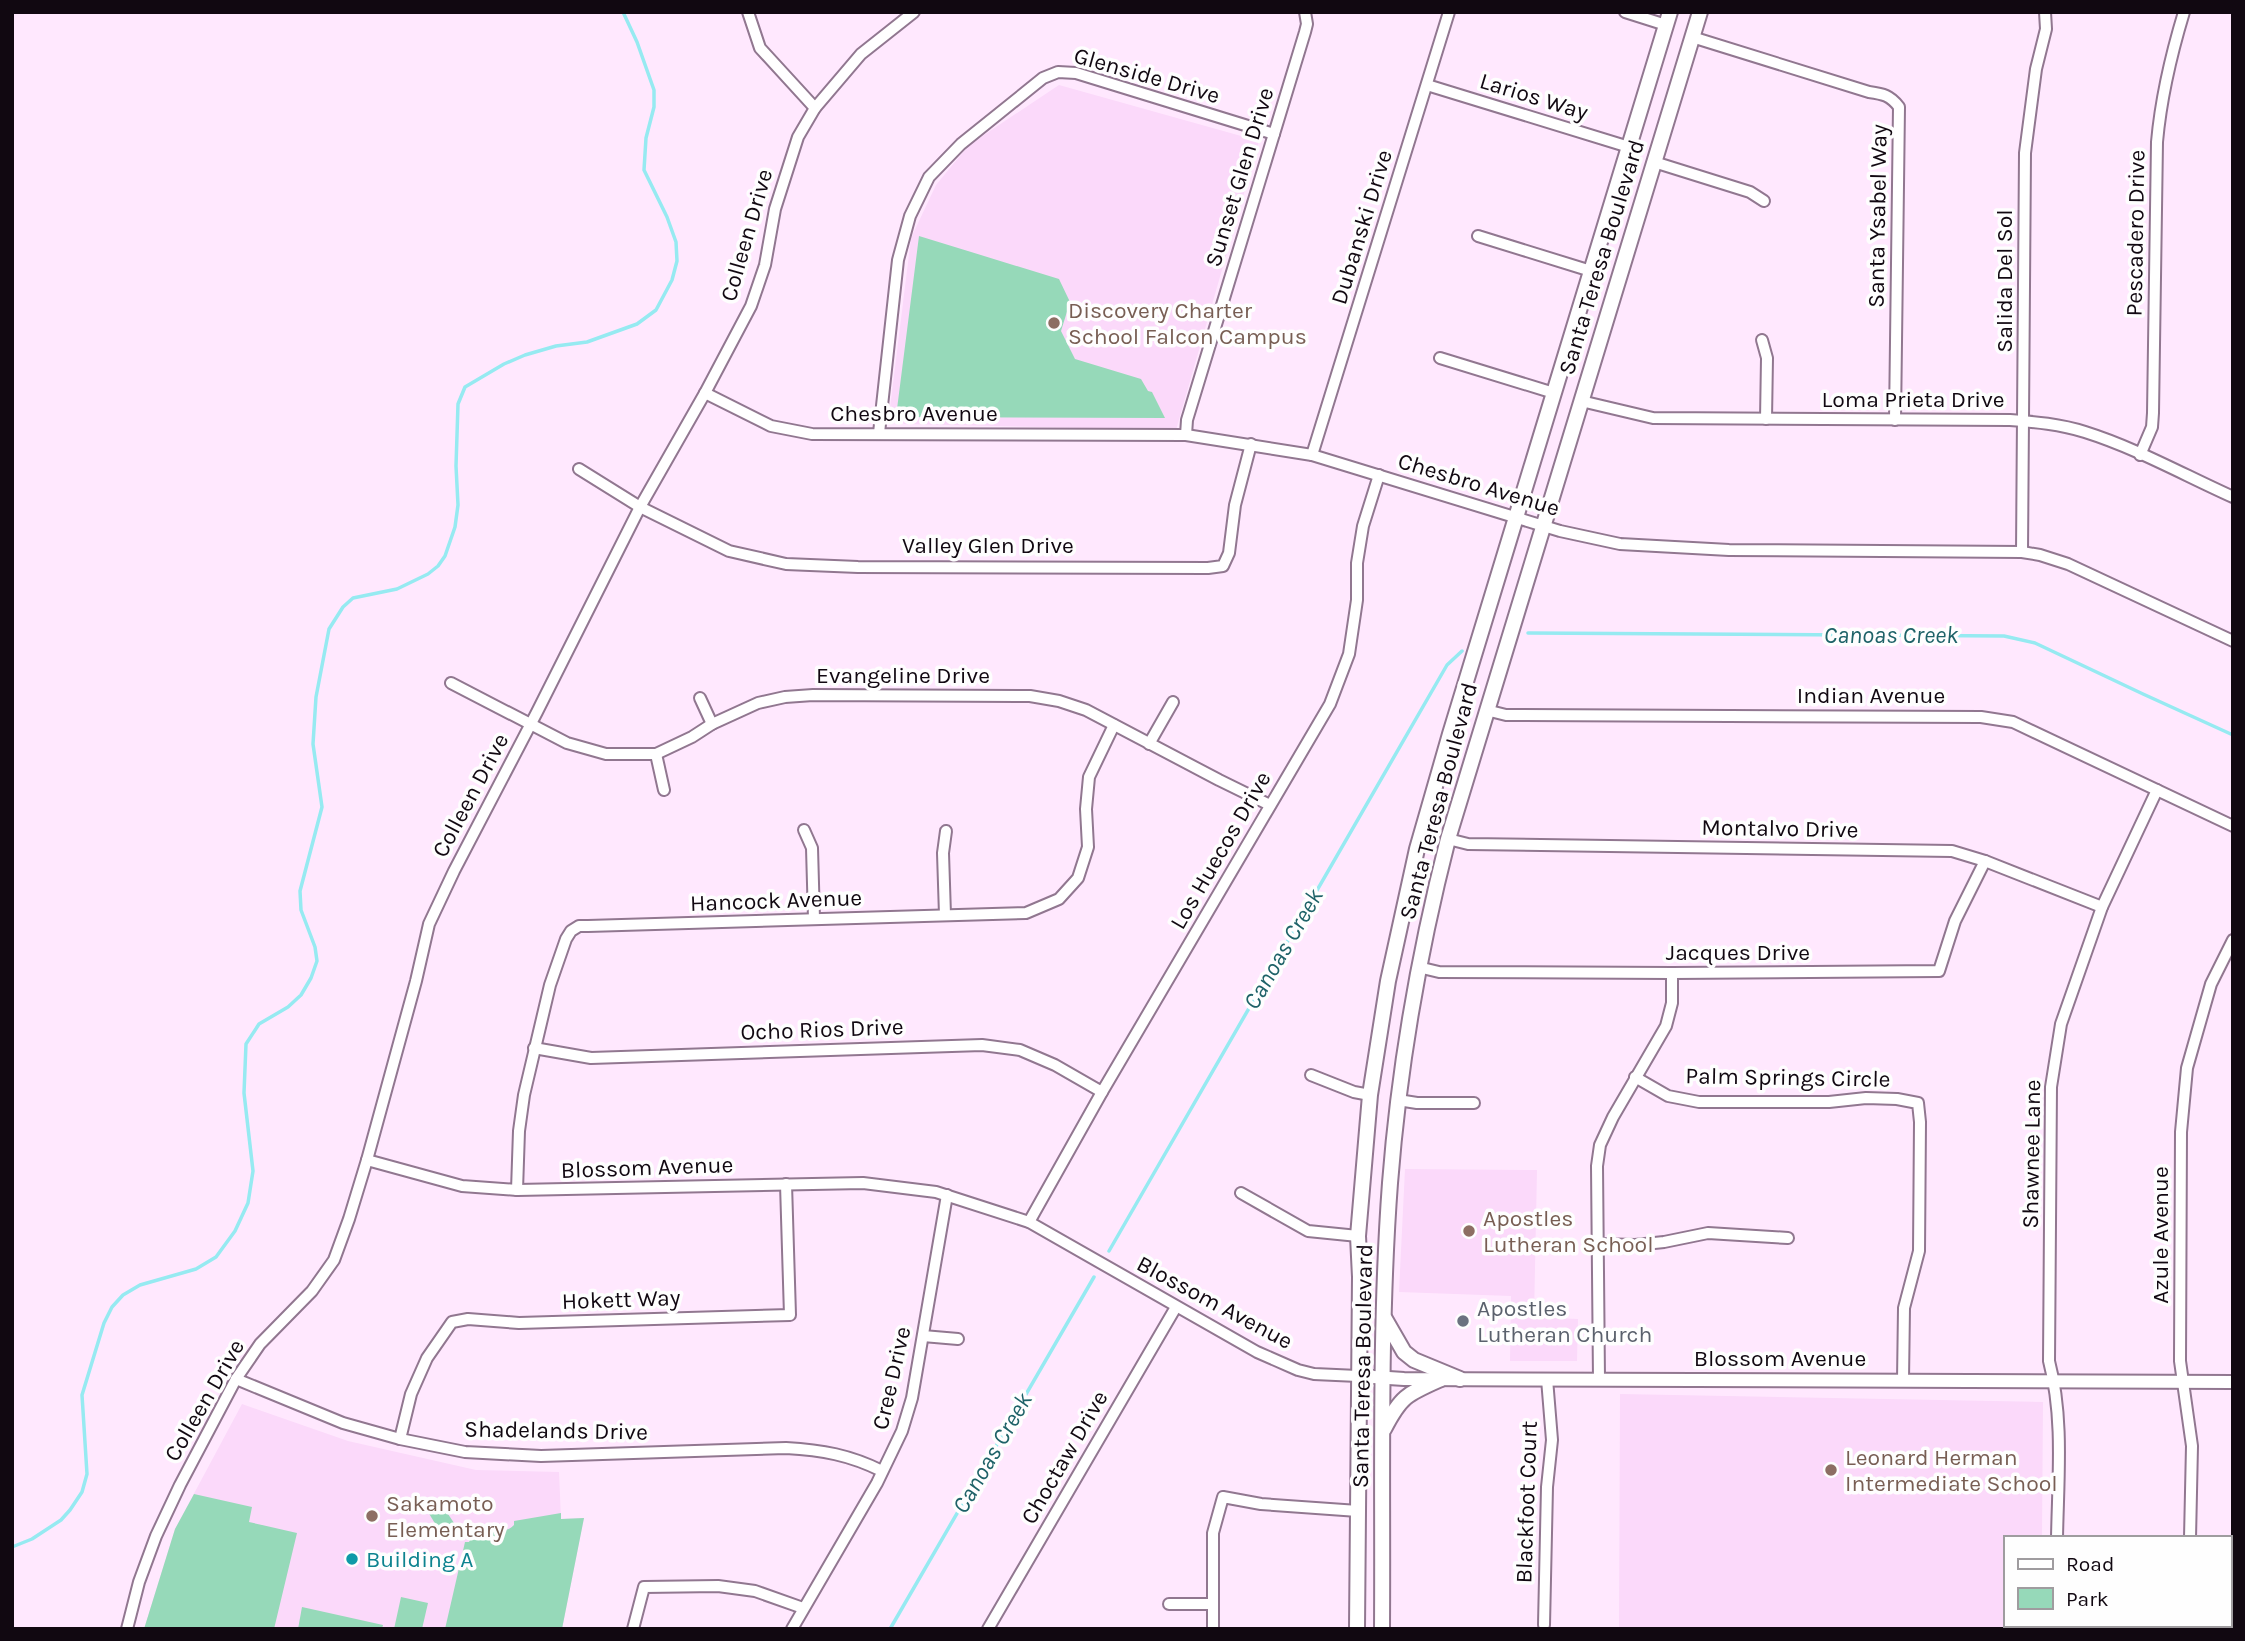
<svg xmlns="http://www.w3.org/2000/svg" width="2245" height="1641" font-family="Karla,sans-serif">
	<style>
		.built { fill: #fbd9fa }
		.green { fill: #96d9b9 }
		.lines { fill: none; stroke-linecap: round; stroke-linejoin: round }
		.stream { stroke: #96eaf1; stroke-width: 3.5 }
		.minor-casing { stroke: #917790; stroke-width: 14 }
		.tertiary-casing { stroke: #917790; stroke-width: 16 }
		.secondary-casing { stroke: #917790; stroke-width: 18 }
		.minor { stroke: #fff; stroke-width: 10 }
		.tertiary { stroke: #fff; stroke-width: 12 }
		.secondary { stroke: #fff; stroke-width: 14 }
		.education-dot { fill: #8d6e63; stroke: #fefefe; stroke-width: 2.5 }
		.worship-dot { fill: #6b7280; stroke: #fefefe; stroke-width: 2.5 }
		.culture-dot { fill: #0f9aa8; stroke: #fefefe; stroke-width: 2.5 }
		.labels { text-anchor: middle; stroke-width: 7; stroke-linejoin: round; paint-order: stroke }
		.street-label { font-size: 23px; fill: #110811; stroke: #fefefe }
		.education-label { font-size: 23px; fill: #785e54; stroke: #fefefe; text-anchor: start }
		.worship-label { font-size: 23px; fill: #5b616d; stroke: #fefefe; text-anchor: start }
		.culture-label { font-size: 23px; fill: #0d838f; stroke: #fefefe; text-anchor: start }
		.water-label { font-size: 24px; font-style: italic; fill: #1e6268; stroke: #fefefe }
	</style>
	<rect width="100%" height="100%" fill="#ffe8fe"/>
	<!-- built -->
	<g class="built">
		<polygon points="1059,85 1259,141 1176,430 904,424 890,408 911,238 936,185 969,145"/>
		<polygon points="1405,1169 1537,1170 1534,1317 1578,1319 1577,1361 1510,1361 1511,1296 1399,1292"/>
		<polygon points="1620,1394 2043,1402 2042,1538 2005,1538 2005,1625 2042,1625 2042,1629 1619,1629"/>
		<polygon points="242,1404 348,1441 476,1470 559,1472 561,1519 584,1518 562,1629 144,1629 175,1529"/>
	</g>
	<!-- green -->
	<g class="green">
		<polygon points="919,236 1059,279 1070,302 1061,331 1075,359 1141,379 1148,391 1152,392 1165,418 896,417"/>
		<polygon points="194,1494 252,1507 249,1522 297,1533 274,1629 144,1629 175,1529"/>
		<polygon points="440,1502 454,1523 439,1530 425,1507"/>
		<path d="M561,1513V1519L584,1518L562,1629H445L465,1542H469L473,1534L482,1527C493,1529 506,1534 514,1525V1521Z"/>
		<polygon points="401,1597 428,1603 422,1629 394,1629"/>
		<polygon points="302,1607 383,1625 382,1629 298,1629"/>
	</g>
	<g class="lines">
		<!-- stream -->
		<g class="stream">
			<polyline points="1528,633 2004,636 2035,643 2143,694 2233,735"/>
			<polyline points="1109,1251 1447,665 1462,651"/>
			<polyline points="12,1547 32,1539 61,1520 70,1510 82,1492 87,1474 82,1395 104,1323 112,1307 123,1295 140,1285 196,1269 216,1257 235,1231 248,1203 253,1171 244,1093 246,1044 259,1024 288,1007 301,995 311,978 317,961 315,947 301,910 300,891 322,807 313,744 316,697 329,629 343,607 353,598 397,589 428,574 438,566 445,556 455,527 458,505 456,466 458,404 465,387 504,364 525,355 556,346 587,342 637,324 656,310 672,280 677,261 676,242 667,217 644,170 646,138 654,107 654,90 637,42 623,12"/>
			<polyline points="890,1629 1094,1277"/>
		</g>
		<!-- minor casing -->
		<g class="minor-casing">
			<g id="minor">
				<polyline points="748,12 760,48 815,108"/>
				<polyline points="1625,12 1666,25"/>
				<path d="M1692,37L1869,92C1883,94 1890,95 1899,107L1895,420"/>
				<polyline points="1427,85 1629,147"/>
				<polyline points="1654,162 1750,192 1764,201"/>
				<polyline points="1478,236 1591,271"/>
				<polyline points="1762,340 1767,358 1766,419"/>
				<polyline points="1440,358 1554,393"/>
				<polyline points="705,393 771,426 812,434 1186,435 1312,455 1560,531 1620,544 1729,550 2022,552 2040,555 2068,564 2233,641"/>
				<path d="M1581,401L1653,418L2010,420C2035,422 2060,424 2085,432C2136,448 2184,475 2233,497"/>
				<polyline points="879,433 898,260 910,216 929,177 961,144 1043,78 1058,72 1076,73 1274,134"/>
				<polyline points="1186,435 1187,420 1305,32 1307,24 1305,12"/>
				<polyline points="1312,455 1449,12"/>
				<path d="M2140,455L2152,427L2153,413L2157,142C2161,97 2171,55 2184,12"/>
				<polyline points="579,469 640,507 729,551 786,564 858,567 1208,568 1223,566 1229,553 1235,505 1251,444"/>
				<polyline points="2022,552 2025,153 2036,69 2046,29 2045,12"/>
				<polyline points="451,683 567,743 606,754 656,754 692,737 712,724 758,703 785,697 813,695 1030,696 1059,701 1086,710 1219,780 1270,805"/>
				<polyline points="700,698 712,724"/>
				<polyline points="1486,710 1506,715 1981,717 2013,722 2233,826"/>
				<polyline points="1149,744 1173,702"/>
				<polyline points="656,754 664,790"/>
				<polyline points="804,830 812,848 814,919"/>
				<polyline points="1448,839 1468,844 1952,851 1985,861 2102,907"/>
				<polyline points="945,915 943,853 946,831"/>
				<polyline points="1418,967 1439,972 1672,973 1939,971 1955,921 1985,861"/>
				<polyline points="534,1048 591,1058 982,1045 1020,1050 1055,1065 1102,1092"/>
				<polyline points="1311,1075 1354,1092 1370,1095"/>
				<polyline points="1635,1077 1668,1096 1699,1102 1829,1102 1866,1098 1897,1099 1918,1103 1920,1122 1919,1251 1904,1308 1903,1380"/>
				<polyline points="1398,1100 1417,1103 1474,1103"/>
				<polyline points="367,1160 462,1186 517,1190 863,1183 936,1192 1029,1222 1257,1352 1298,1370 1314,1374 1358,1376"/>
				<polyline points="517,1190 519,1131 524,1095 550,985 566,939 571,931 579,926 588,926 1026,913 1059,899 1078,878 1088,847 1086,809 1089,777 1114,725"/>
				<polyline points="1241,1193 1308,1231 1358,1236"/>
				<polyline points="1029,1222 1102,1092 1330,704 1349,654 1357,600 1357,563 1363,526 1379,475"/>
				<polyline points="1599,1244 1635,1245 1664,1242 1708,1233 1788,1238"/>
				<polyline points="923,1336 958,1339"/>
				<path d="M236,1379L343,1423L400,1439L465,1452L541,1456L786,1448C822,1450 850,1455 882,1471"/>
				<polyline points="1599,1379 1597,1166 1600,1145 1613,1117 1666,1026 1672,1003 1672,973"/>
				<polyline points="400,1439 411,1394 427,1358 452,1322 468,1319 519,1323 790,1315 786,1184"/>
				<path d="M2057,1538C2058,1479 2064,1418 2049,1361L2051,1087L2061,1024L2102,907L2157,790"/>
				<polyline points="2190,1538 2192,1446 2180,1361 2181,1132 2187,1068 2211,984 2233,940"/>
				<polyline points="1169,1604 1213,1604"/>
				<polyline points="1544,1625 1547,1487 1552,1440 1547,1379"/>
				<polyline points="127,1629 139,1582 156,1536 180,1485 236,1379 260,1344 312,1291 334,1260 349,1219 367,1160 416,981 429,924 454,871 537,712 640,507 705,393 751,306 765,265 775,209 798,137 815,108 861,54 914,12"/>
				<polyline points="633,1629 644,1587 718,1586 755,1591 803,1608"/>
				<polyline points="792,1629 877,1483 902,1431 912,1398 947,1195"/>
				<polyline points="988,1629 1176,1307"/>
				<polyline points="1213,1629 1213,1533 1223,1497 1261,1504 1358,1511"/>
				<polyline points="2055,1629 2055,1625"/>
				<polyline points="2189,1629 2189,1625"/>
			</g>
		</g>
		<!-- tertiary casing -->
		<g class="tertiary-casing">
			<polyline id="tertiary" points="1358,1376 1404,1379 2233,1382"/>
		</g>
		<!-- secondary casing -->
		<g class="secondary-casing">
			<g id="secondary">
				<polyline points="1385,1319 1404,1352 1414,1360 1460,1379"/>
				<path d="M1384,1429C1401,1396 1407,1394 1441,1379"/>
				<polyline points="1357,1629 1360,1277 1358,1236 1370,1095 1388,981 1417,849 1450,734 1670,12"/>
				<path d="M1382,1629C1383,1481 1379,1331 1390,1183C1399,1067 1419,952 1448,839L1700,12"/>
			</g>
		</g>
		<!-- minor -->
		<use href="#minor" class="minor"/>
		<!-- tertiary -->
		<use href="#tertiary" class="tertiary"/>
		<!-- secondary -->
		<use href="#secondary" class="secondary"/>
	</g>
	<!-- markers -->
	<g class="education-dot">
		<circle cx="1054" cy="323" r="7"/>
		<circle cx="1469" cy="1231" r="7"/>
		<circle cx="1831" cy="1470" r="7"/>
		<circle cx="372" cy="1516" r="7"/>
	</g>
	<circle class="worship-dot" cx="1463" cy="1321" r="7"/>
	<circle class="culture-dot" cx="352" cy="1559" r="7"/>
	<g class="labels">
		<!-- street labels -->
		<g class="street-label">
			<text transform="translate(1147 75) rotate(16)" y="8">Glenside Drive</text>
			<text transform="translate(1534 96) rotate(17)" y="8">Larios Way</text>
			<text transform="translate(1239 177) rotate(-73)" y="8">Sunset Glen Drive</text>
			<text transform="translate(1877 216) rotate(-89)" y="8">Santa Ysabel Way</text>
			<text transform="translate(1361 227) rotate(-73)" y="8">Dubanski Drive</text>
			<text transform="translate(2135 233) rotate(-89)" y="8">Pescadero Drive</text>
			<text transform="translate(746 235) rotate(-74)" y="8">Colleen Drive</text>
			<text transform="translate(1601 257) rotate(-73)" y="8">Santa Teresa Boulevard</text>
			<text transform="translate(2004 281) rotate(-90)" y="8">Salida Del Sol</text>
			<text x="1913" y="407">Loma Prieta Drive</text>
			<text x="914" y="421">Chesbro Avenue</text>
			<text transform="translate(1479 484) rotate(17)" y="8">Chesbro Avenue</text>
			<text x="988" y="553">Valley Glen Drive</text>
			<text x="903" y="683">Evangeline Drive</text>
			<text x="1871" y="703">Indian Avenue</text>
			<text transform="translate(470 795) rotate(-62)" y="8">Colleen Drive</text>
			<text transform="translate(1438 801) rotate(-75)" y="8">Santa Teresa Boulevard</text>
			<text transform="translate(1780 828) rotate(1)" y="8">Montalvo Drive</text>
			<text transform="translate(1220 850) rotate(-60)" y="8">Los Huecos Drive</text>
			<text transform="translate(776 900) rotate(-2)" y="8">Hancock Avenue</text>
			<text x="1738" y="960">Jacques Drive</text>
			<text transform="translate(822 1029) rotate(-2)" y="8">Ocho Rios Drive</text>
			<text transform="translate(1788 1077) rotate(1)" y="8">Palm Springs Circle</text>
			<text transform="translate(2031 1154) rotate(-89)" y="8">Shawnee Lane</text>
			<text transform="translate(647 1167) rotate(-2)" y="8">Blossom Avenue</text>
			<text transform="translate(2160 1235) rotate(-90)" y="8">Azule Avenue</text>
			<text transform="translate(621 1299) rotate(-2)" y="8">Hokett Way</text>
			<text transform="translate(1215 1302) rotate(28)" y="8">Blossom Avenue</text>
			<text x="1780" y="1366">Blossom Avenue</text>
			<text transform="translate(1362 1366) rotate(-89)" y="8">Santa Teresa Boulevard</text>
			<text transform="translate(891 1378) rotate(-77)" y="8">Cree Drive</text>
			<text transform="translate(204 1400) rotate(-60)" y="8">Colleen Drive</text>
			<text transform="translate(556 1430) rotate(1)" y="8">Shadelands Drive</text>
			<text transform="translate(1064 1457) rotate(-60)" y="8">Choctaw Drive</text>
			<text transform="translate(1526 1502) rotate(-88)" y="8">Blackfoot Court</text>
		</g>
		<!-- education labels -->
		<g class="education-label">
			<text x="1068" y="318">Discovery Charter<tspan x="1068" dy="26">School Falcon Campus</tspan></text>
			<text x="1483" y="1226">Apostles<tspan x="1483" dy="26">Lutheran School</tspan></text>
			<text x="1845" y="1465">Leonard Herman<tspan x="1845" dy="26">Intermediate School</tspan></text>
			<text x="386" y="1511">Sakamoto<tspan x="386" dy="26">Elementary</tspan></text>
		</g>
		<!-- worship labels -->
		<g class="worship-label">
			<text x="1477" y="1316">Apostles<tspan x="1477" dy="26">Lutheran Church</tspan></text>
		</g>
		<!-- culture labels -->
		<g class="culture-label">
			<text x="366" y="1567">Building A</text>
		</g>
		<!-- water labels -->
		<g class="water-label">
			<text x="1891" y="643">Canoas Creek</text>
			<text transform="translate(1283 949) rotate(-60)" y="8">Canoas Creek</text>
			<text transform="translate(992 1453) rotate(-60)" y="8">Canoas Creek</text>
		</g>
	</g>
	<!-- border -->
	<rect width="2245" height="1641" fill="none" stroke="#110811" stroke-width="28"/>
	<!-- legend -->
	<rect x="2004" y="1536" width="228" height="91" fill="#fefefe" stroke="#9f9c9f" stroke-width="2"/>
	<rect x="2018" y="1559" width="35" height="10" fill="#ffffff" stroke="#9f9c9f" stroke-width="2"/>
	<text x="2066" y="1571" font-size="21" fill="#110811">Road</text>
	<rect x="2018" y="1588" width="35" height="21" fill="#96d9b9" stroke="#9f9c9f" stroke-width="2"/>
	<text x="2066" y="1606" font-size="21" fill="#110811">Park</text>
</svg>
